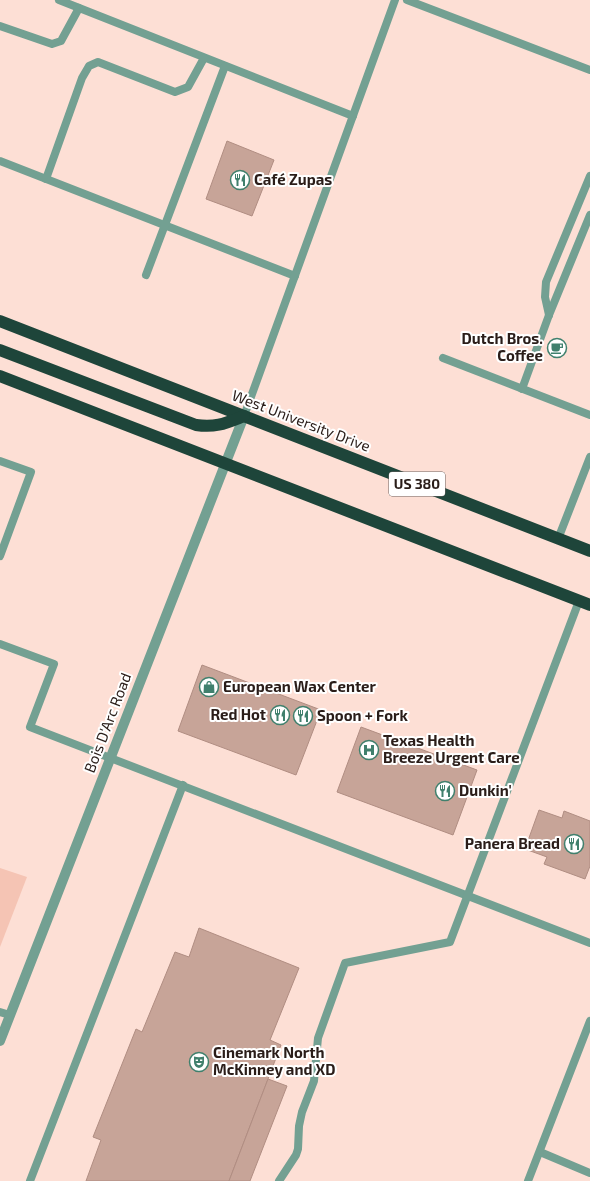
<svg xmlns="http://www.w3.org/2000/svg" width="590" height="1181" font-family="'Exo 2',sans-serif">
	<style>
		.green { fill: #f5c4b4 }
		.building { fill: #c7a498; stroke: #b08d82 }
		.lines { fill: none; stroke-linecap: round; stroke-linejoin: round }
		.lane { stroke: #73a092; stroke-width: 8 }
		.street { stroke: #73a092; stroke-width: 10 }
		.highway { stroke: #1e453a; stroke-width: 12 }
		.labels { text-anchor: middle; stroke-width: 4; stroke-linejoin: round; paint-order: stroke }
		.shield { fill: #fff; stroke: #6a615e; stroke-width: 1 }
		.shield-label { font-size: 14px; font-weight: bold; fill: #2a1d19 }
		.poi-label { font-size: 15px; font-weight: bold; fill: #2a1d19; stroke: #fff; text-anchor: start }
		.street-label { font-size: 15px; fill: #2a1d19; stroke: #fff }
	</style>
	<rect width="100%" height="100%" fill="#fddfd5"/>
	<!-- green -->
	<polygon class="green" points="0,868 27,877 0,947"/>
	<!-- building -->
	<g class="building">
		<polygon points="227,141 274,160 252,216 206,199"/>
		<polygon points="202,665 321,710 296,775 178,731"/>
		<polygon points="361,727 477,770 453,835 337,792"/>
		<polygon points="539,810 562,818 564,811 590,821 590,866 585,879 544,864 547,857 525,849"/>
		<polygon points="199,928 299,968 270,1040 281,1045 229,1181 86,1181 101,1140 93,1137 136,1029 142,1032 175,952 189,957"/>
		<polygon points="268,1079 287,1086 250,1181 229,1181"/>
	</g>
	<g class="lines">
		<!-- lane -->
		<g class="lane">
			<polyline points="59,0 353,116"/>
			<polyline points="407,0 590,70"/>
			<polyline points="0,26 52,44 61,41 79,8"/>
			<polyline points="0,161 295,276"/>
			<polyline points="46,179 82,78 89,66 98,62 175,92 188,87 204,58"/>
			<polyline points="146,275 225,66"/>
			<polyline points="549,315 545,297 546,282 590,176"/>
			<polyline points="443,358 590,415"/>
			<polyline points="522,389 549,315 590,215"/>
			<polyline points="244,416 395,0"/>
			<polyline points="0,461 31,472 0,556"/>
			<polyline points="558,539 590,457"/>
			<polyline points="0,644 54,664 30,727 590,943"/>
			<polyline points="0,1012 10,1015"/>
			<polyline points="540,1152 590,1173"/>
			<polyline points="30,1181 183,785"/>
			<polyline points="279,1181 296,1155 298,1149 299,1126 302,1112 314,1081 318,1038 345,963 450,942 579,601"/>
			<polyline points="528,1181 590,1021"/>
		</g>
		<!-- street -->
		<polyline class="street" points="0,1041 244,416"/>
		<!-- highway -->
		<g class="highway">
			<polyline points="0,321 590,551"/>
			<path d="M0,350L196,425C216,428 226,423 244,416"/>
			<polyline points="0,376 590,605"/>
		</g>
	</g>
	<!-- icons -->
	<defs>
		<g id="restaurant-ring" transform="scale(1)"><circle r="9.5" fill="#fff" stroke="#40806d" stroke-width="1.5"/><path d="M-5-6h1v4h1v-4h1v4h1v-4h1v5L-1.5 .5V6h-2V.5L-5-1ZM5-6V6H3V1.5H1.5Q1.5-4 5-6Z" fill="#40806d"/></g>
		<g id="cafe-ring" transform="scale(1)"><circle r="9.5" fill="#fff" stroke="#40806d" stroke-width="1.5"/><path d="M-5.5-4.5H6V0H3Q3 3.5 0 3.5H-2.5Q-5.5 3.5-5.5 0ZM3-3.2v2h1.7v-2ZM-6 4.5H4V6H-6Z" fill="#40806d"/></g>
		<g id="shop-ring" transform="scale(1)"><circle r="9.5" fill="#fff" stroke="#40806d" stroke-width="1.5"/><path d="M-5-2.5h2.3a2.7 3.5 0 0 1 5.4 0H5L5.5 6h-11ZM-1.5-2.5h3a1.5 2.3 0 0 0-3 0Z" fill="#40806d"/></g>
		<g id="hospital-ring" transform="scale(1)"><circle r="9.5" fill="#fff" stroke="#40806d" stroke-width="1.5"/><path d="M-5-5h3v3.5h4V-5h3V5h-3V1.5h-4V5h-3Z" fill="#40806d"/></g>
		<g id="theatre-ring" transform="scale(1)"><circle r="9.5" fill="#fff" stroke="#40806d" stroke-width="1.5"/><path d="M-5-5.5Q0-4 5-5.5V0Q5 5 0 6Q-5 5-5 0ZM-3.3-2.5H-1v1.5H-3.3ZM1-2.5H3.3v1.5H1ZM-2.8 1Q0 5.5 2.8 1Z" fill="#40806d"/></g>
	</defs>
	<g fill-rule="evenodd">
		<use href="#restaurant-ring" x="240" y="180"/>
		<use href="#cafe-ring" x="557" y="348"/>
		<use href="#shop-ring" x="209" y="687"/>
		<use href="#restaurant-ring" x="280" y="715"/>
		<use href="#restaurant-ring" x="303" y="716"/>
		<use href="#hospital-ring" x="369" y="750"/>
		<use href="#restaurant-ring" x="445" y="791"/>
		<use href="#restaurant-ring" x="574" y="844"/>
		<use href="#theatre-ring" x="199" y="1062"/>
	</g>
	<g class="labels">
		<!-- shield labels -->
		<rect class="shield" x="389" y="472" width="56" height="24" rx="3"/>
		<g class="shield-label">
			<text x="417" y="489">US 380</text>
		</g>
		<!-- poi labels -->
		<g class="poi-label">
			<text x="254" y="185">Café Zupas</text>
			<text x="543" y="344" text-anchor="end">Dutch Bros.<tspan x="543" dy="17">Coffee</tspan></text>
			<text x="223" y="692">European Wax Center</text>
			<text x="266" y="720" text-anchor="end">Red Hot</text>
			<text x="317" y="721">Spoon + Fork</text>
			<text x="383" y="746">Texas Health<tspan x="383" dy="17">Breeze Urgent Care</tspan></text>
			<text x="459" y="796">Dunkin'</text>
			<text x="560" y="849" text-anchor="end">Panera Bread</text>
			<text x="213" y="1058">Cinemark North<tspan x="213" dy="17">McKinney and XD</tspan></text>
		</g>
		<!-- street labels -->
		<g class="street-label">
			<text transform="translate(301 421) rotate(21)" y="5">West University Drive</text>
			<text transform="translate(108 723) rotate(-69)" y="5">Bois D'Arc Road</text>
		</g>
	</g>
</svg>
